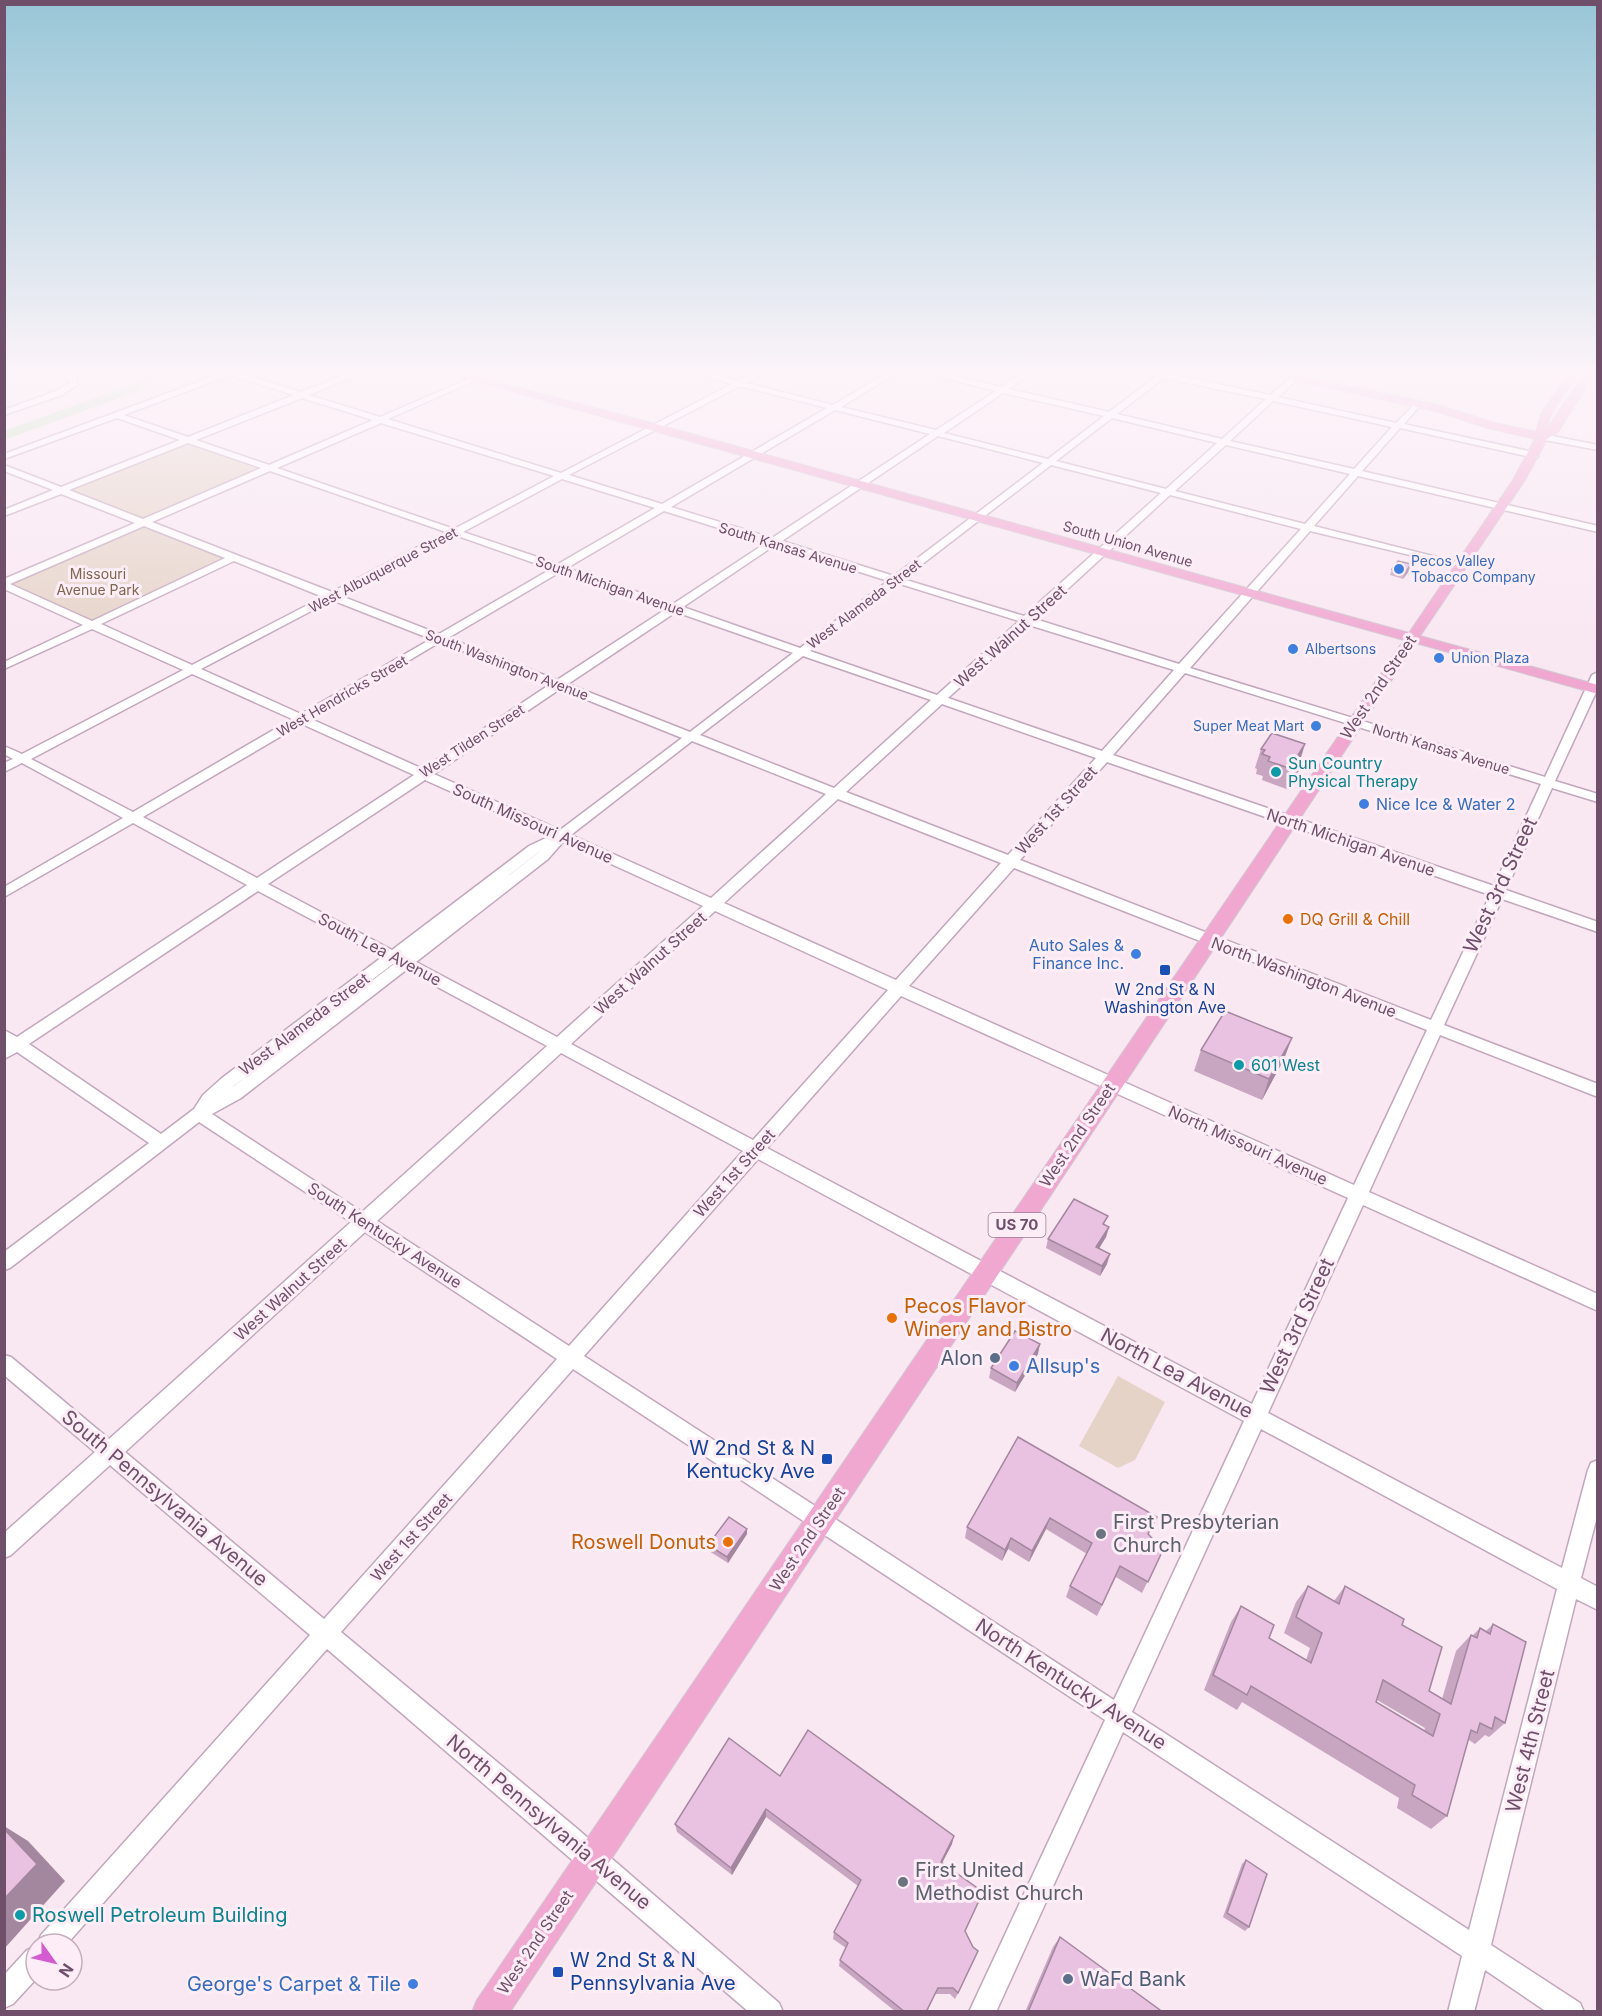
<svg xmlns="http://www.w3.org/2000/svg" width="1602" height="2016" font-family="Inter,sans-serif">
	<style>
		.green { fill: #e5d3c8 }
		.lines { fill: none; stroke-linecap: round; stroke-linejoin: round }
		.river { fill: #c0e1be; fill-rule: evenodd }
		.minor-casing { stroke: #c2a7bc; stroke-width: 3 }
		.major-casing { stroke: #d1c7d0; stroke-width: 2 }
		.minor { fill: #fff; fill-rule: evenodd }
		.major { fill: #f0a8d1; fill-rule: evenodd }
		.wall { fill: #c8a6c2; fill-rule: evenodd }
		.shaded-wall { fill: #a3879e }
		.building { fill: #e9c1e1; stroke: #a3879e; stroke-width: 1.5; fill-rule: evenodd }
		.shop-dot { fill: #3f7fe0; stroke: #fdedf6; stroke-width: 2 }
		.culture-dot { fill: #0f9aa8; stroke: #fdedf6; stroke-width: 2 }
		.food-dot { fill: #e8710a; stroke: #fdedf6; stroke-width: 2 }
		.transit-dot { fill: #1a4fb4; stroke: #fdedf6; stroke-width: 2 }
		.service-dot { fill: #5c6f8a; stroke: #fdedf6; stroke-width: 2 }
		.worship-dot { fill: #6b7280; stroke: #fdedf6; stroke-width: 2 }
		.labels { text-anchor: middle; stroke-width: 6; stroke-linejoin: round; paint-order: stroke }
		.far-street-label { font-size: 14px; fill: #704f6b; stroke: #fdedf6 }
		.far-shop-label { font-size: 14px; fill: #366cbe; stroke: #fdedf6; text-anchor: start }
		.far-park-label { font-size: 14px; fill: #7f674f; stroke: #fdedf6 }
		.shield { fill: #fdedf6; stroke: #9a7e95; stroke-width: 1.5 }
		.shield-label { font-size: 15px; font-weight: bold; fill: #704f6b }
		.street-label { font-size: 16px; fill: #704f6b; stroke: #fdedf6 }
		.culture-label { font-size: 16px; fill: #0d838f; stroke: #fdedf6; text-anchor: start }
		.shop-label { font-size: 16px; fill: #366cbe; stroke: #fdedf6; text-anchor: start }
		.food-label { font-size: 16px; fill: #c56008; stroke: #fdedf6; text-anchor: start }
		.transit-label { font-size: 16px; fill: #164399; stroke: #fdedf6 }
		.near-street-label { font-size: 20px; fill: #704f6b; stroke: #fdedf6 }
		.near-food-label { font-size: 20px; fill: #c56008; stroke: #fdedf6; text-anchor: start }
		.near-service-label { font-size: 20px; fill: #4e5e75; stroke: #fdedf6; text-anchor: end }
		.near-shop-label { font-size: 20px; fill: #366cbe; stroke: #fdedf6; text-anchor: start }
		.near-transit-label { font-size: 20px; fill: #164399; stroke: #fdedf6; text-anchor: end }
		.near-worship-label { font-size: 20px; fill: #5b616d; stroke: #fdedf6; text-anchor: start }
		.near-culture-label { font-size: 20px; fill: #0d838f; stroke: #fdedf6; text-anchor: start }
	</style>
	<rect width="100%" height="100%" fill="#f9e7f2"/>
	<!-- green -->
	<g class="green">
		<polygon points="190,441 259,469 267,468 145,520 67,490"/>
		<polygon points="144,523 233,558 92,625 5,583"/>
		<polygon points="1118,1376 1165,1402 1135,1460 1118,1468 1079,1446"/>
	</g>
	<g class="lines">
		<!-- river -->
		<polygon class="river" points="133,371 145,371 151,379 139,391 4,440 4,431 131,385 139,378"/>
		<!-- minor casing -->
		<g class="minor-casing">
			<g id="minor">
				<polygon points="51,371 62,371 75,375 78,384 62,395 4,415 4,410 56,391 70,383 68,378"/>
				<path d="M220,371H239L238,373L301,392L355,371H366L309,395L380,417L487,371H497L388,419L561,473L732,384L687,371H700L738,381L756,371H766L746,383L833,405L891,371H900L841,407L936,430L996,391L916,371H930L1001,387L1026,371H1035L1009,389L1109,412L1157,376L1141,371H1172L1169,374L1270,395L1295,375L1299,377L1298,379L1278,397L1396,423L1418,401L1422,403L1404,424L1538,453V457L1535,458L1400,428L1362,471L1598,526V532L1358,476L1314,526L1464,564V568L1310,531L1190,668L1545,777L1592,675L1598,672V688L1555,781L1598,794V802L1552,788L1506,890L1598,922V932L1502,899L1444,1025L1598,1084V1097L1440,1035L1369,1192L1598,1294V1311L1363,1205L1268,1413L1562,1568L1588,1470L1591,1463L1598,1460V1513L1581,1578L1598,1587V1610L1576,1599L1491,1945L1580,2003L1584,2012H1547L1485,1970L1474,2012H1448L1462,1956L1123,1732L996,2012H969L1105,1720L573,1369L341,1632L574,1826L779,2003L783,2012H749L327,1649L67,1944H37L41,1935L310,1635L110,1465L11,1555L4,1558V1533L95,1452L4,1375V1355L11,1357L109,1439L351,1222L199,1122L10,1268L4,1270V1252L149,1143L17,1052L4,1059V1030L17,1037L247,885L133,823L4,897V887L123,818L22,763L4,772V763L13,759L4,754V746L22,754L183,670L92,629L4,669V662L83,625L4,589V579L135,523L61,494L4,516V510L53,490L4,471V465L61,487L180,440L117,418L4,459V454L222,373ZM230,375L294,395L188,437L124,415ZM1164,378L1266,399L1222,439L1117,414ZM740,386L827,408L662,504L569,475ZM1003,393L1104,416L1048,459L944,433ZM302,398L373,420L269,465L196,440ZM1273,401L1392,427L1354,469L1230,441ZM835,410L930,434L772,538L671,507ZM1112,418L1217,443L1166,489L1056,461ZM381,423L554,476L454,529L277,468ZM938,436L1043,463L894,576L782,541ZM188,443L261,468L143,519L69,490ZM1226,445L1350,474L1305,524L1175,491ZM1051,465L1161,493L1024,616L903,579ZM270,471L446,532L332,592L152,522ZM562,479L655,508L558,564L463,532ZM1170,495L1301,529L1179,664L1035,619ZM664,511L766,543L673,604L567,568ZM144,526L225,558L92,621L10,584ZM455,535L551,569L439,634L341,596ZM775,545L888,581L800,648L683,607ZM234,561L323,597L192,665L101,624ZM560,572L666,609L557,680L448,638ZM897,583L1019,621L937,695L810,651ZM332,600L431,639L301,714L201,669ZM676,612L793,653L690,732L568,684ZM1029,625L1174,670L1102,751L948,698ZM440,642L549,685L423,769L311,719ZM803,656L931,700L834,788L700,735ZM1185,673L1541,784L1494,886L1113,755ZM192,674L292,719L133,812L31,759ZM560,689L682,738L560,830L434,774ZM942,704L1096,758L1008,855L846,792ZM302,724L414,775L257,878L143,817ZM692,741L826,794L711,898L571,835ZM1107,762L1490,895L1431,1020L1020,860ZM425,780L550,836L529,846L392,950L268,884ZM838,799L1001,863L896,980L724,903ZM563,842L703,906L557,1037L416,962L548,859ZM540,851L404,956L539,852ZM1014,868L1427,1030L1354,1185L909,986ZM258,891L382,957L222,1078L203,1095L194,1109L161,1134L29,1044ZM715,911L888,990L753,1140L571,1044ZM394,963V964L231,1088L234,1086ZM406,970L547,1046L362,1212L212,1114L241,1098ZM901,996L1348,1198L1252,1404L767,1148ZM561,1053L743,1151L569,1346L377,1221ZM758,1159L1244,1421L1114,1700L584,1356ZM365,1232L557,1359L324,1619L125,1452ZM1261,1429L1557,1589L1469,1930L1132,1712Z"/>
				<polygon points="1542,434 1598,445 1598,450 1539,439 1538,437"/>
				<polygon points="36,1946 36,1979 13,2004 4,2008 4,1975 27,1950"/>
			</g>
		</g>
		<!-- major casing -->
		<g class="major-casing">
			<polygon id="major" points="439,371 455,371 659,425 1409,633 1513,480 1535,439 1488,428 1435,411 1266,374 1261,371 1280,371 1438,405 1495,423 1536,432 1541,414 1570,371 1580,371 1551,414 1546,430 1586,371 1596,371 1558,432 1547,439 1525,480 1420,636 1598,685 1598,694 1416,643 510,2012 472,2012 477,2000 1404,640"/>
		</g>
		<!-- minor -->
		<use href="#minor" class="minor"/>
		<!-- major -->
		<use href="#major" class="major"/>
	</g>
	<!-- wall -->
	<g class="wall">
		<polygon points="1411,564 1409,571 1403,579 1390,575 1392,569"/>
		<polygon points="1261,749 1301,760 1296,780 1289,790 1262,780 1263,776 1256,774 1257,769 1255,768"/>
		<polygon points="1201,1050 1284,1059 1262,1100 1194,1071"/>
		<polygon points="1105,1225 1109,1227 1106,1237 1099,1248 1107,1264 1100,1276 1046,1248 1048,1239"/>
		<polygon points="1038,1354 1015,1392 989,1378 991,1368"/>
		<polygon points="1018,1437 1149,1534 1163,1550 1142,1593 1116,1577 1097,1616 1066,1597 1070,1586 1087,1554 1046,1529 1029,1562 1008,1549 1002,1561 965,1538 967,1527"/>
		<polygon points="747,1534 728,1563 709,1551 708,1545"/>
		<path d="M1308,1586L1334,1601L1345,1586L1402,1625L1429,1691L1442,1699L1456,1651L1471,1635L1472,1636L1480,1628L1486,1631L1493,1624L1505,1723L1489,1737L1485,1735L1475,1744L1469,1740L1467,1742L1447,1816L1431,1829L1397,1808L1399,1798L1242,1702L1237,1710L1204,1690L1231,1622L1241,1606L1269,1638L1306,1660L1310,1648L1284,1633L1296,1602ZM1377,1700L1425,1728L1424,1731L1376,1702Z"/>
		<polygon points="780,1776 952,1844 942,1862 965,1931 958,1993 955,1999 950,1994 935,1994 927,2012 896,2012 839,1966 840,1960 846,1948 833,1939 834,1932 858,1886 766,1817 732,1875 677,1832 675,1824"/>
		<polygon points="1246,1860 1249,1927 1245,1931 1223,1917 1242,1864"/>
		<polygon points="1060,1937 1159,2012 1025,2012 1053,1947"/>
	</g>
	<!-- shaded-wall -->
	<g class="shaded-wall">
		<polygon points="1411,564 1409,571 1403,579 1405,573"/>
		<polygon points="1305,744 1299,764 1296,758"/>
		<polygon points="1302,760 1296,780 1289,790 1295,770"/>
		<polygon points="1292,1038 1284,1059 1262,1100 1269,1079"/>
		<polygon points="1109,1227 1106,1237 1094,1257 1096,1247"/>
		<polygon points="1110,1254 1107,1264 1100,1276 1102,1266"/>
		<polygon points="1040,1344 1038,1354 1015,1392 1017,1383"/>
		<polygon points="1050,1518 1046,1529 1029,1562 1032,1551"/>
		<polygon points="747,1529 747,1534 728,1563 727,1557"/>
		<polygon points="1011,1538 1008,1549 1002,1561 1005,1550"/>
		<polygon points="766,1809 766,1817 732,1875 731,1868"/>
		<polygon points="4,1826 28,1841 65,1881 4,1949"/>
		<polygon points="954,1836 952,1844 939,1869 941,1862"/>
	</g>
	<!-- building -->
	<g class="building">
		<polygon points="1398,561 1411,564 1405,573 1392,569"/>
		<polygon points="1272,733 1305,744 1296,758 1302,760 1295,770 1268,761 1270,757 1262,754 1265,750 1261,749"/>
		<polygon points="1225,1011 1292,1038 1269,1079 1201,1050"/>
		<polygon points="1074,1199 1108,1216 1103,1224 1109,1227 1096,1247 1110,1254 1102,1266 1048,1239"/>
		<polygon points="1015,1331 1040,1344 1017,1383 991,1368"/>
		<polygon points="1018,1437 1157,1517 1148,1534 1163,1550 1148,1582 1120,1566 1102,1605 1070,1586 1092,1543 1050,1518 1032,1551 1011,1538 1005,1550 967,1527"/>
		<polygon points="729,1517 747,1529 727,1557 708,1545"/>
		<path d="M1308,1586L1339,1604L1345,1586L1404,1619L1402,1625L1442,1647L1429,1691L1451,1704L1471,1635L1477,1638L1480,1628L1490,1634L1493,1624L1526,1642L1505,1723L1495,1717L1492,1729L1480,1723L1477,1733L1471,1730L1447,1816L1412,1795L1415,1785L1251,1686L1247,1695L1213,1675L1241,1606L1274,1625L1269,1638L1311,1663L1322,1633L1296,1617ZM1383,1680L1440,1714L1433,1736L1376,1702Z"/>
		<polygon points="808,1730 954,1836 941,1862 983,1892 965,1931 973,1947 978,1951 958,1993 953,1988 938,1988 926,2012 905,2012 840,1960 848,1943 834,1932 861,1880 766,1809 731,1868 675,1824 729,1738 780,1776"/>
		<polygon points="4,1829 37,1864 4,1899"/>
		<polygon points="1246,1860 1267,1874 1249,1927 1227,1913"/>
		<polygon points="1060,1937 1160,2010 1159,2012 1028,2012"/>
	</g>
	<!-- sky -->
	<linearGradient id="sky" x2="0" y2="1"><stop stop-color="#98c6d7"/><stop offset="0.57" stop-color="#fcf4f9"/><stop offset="1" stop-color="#fcf4f9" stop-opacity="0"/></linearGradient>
	<rect width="1602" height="653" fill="url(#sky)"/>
	<!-- markers -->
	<g class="shop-dot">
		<circle cx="1399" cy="569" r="6"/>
		<circle cx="1293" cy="649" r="6"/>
		<circle cx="1439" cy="658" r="6"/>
		<circle cx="1316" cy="726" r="6"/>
		<circle cx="1364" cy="804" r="6"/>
		<circle cx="1136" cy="954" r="6"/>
		<circle cx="1014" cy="1366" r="6"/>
		<circle cx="413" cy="1984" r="6"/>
	</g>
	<g class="culture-dot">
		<circle cx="1276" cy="772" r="6"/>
		<circle cx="1239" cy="1065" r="6"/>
		<circle cx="20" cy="1915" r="6"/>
	</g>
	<g class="food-dot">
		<circle cx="1288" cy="919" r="6"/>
		<circle cx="892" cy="1318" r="6"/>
		<circle cx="728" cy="1542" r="6"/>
	</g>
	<g class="transit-dot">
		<rect x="1159" y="964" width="12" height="12" rx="3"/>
		<rect x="821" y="1453" width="12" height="12" rx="3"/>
		<rect x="552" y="1966" width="12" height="12" rx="3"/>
	</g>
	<g class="service-dot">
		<circle cx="995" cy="1358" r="6"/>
		<circle cx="1068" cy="1979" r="6"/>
	</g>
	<g class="worship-dot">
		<circle cx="1101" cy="1534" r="6"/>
		<circle cx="903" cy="1882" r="6"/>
	</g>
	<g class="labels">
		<!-- far-street labels -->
		<g class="far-street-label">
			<text transform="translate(1128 544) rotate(16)" y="5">South Union Avenue</text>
			<text transform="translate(788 548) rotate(17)" y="5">South Kansas Avenue</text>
			<text transform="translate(383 570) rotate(-28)" y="5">West Albuquerque Street</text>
			<text transform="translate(610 586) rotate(19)" y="5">South Michigan Avenue</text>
			<text transform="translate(864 604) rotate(-37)" y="5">West Alameda Street</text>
			<text transform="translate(507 665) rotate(21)" y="5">South Washington Avenue</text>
			<text transform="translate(342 696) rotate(-30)" y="5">West Hendricks Street</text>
			<text transform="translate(472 741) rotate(-33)" y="5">West Tilden Street</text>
			<text transform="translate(1441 749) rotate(17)" y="5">North Kansas Avenue</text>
		</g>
		<!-- far-shop labels -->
		<g class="far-shop-label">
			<text x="1411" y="566">Pecos Valley<tspan x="1411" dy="16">Tobacco Company</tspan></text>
			<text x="1305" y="654">Albertsons</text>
			<text x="1451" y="663">Union Plaza</text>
			<text x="1304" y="731" text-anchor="end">Super Meat Mart</text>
		</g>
		<!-- far-park labels -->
		<g class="far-park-label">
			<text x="98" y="579">Missouri<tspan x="98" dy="16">Avenue Park</tspan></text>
		</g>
		<!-- shield labels -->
		<rect class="shield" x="988.5" y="1213" width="57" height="24" rx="4.5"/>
		<g class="shield-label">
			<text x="1017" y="1230">US 70</text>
		</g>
		<!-- street labels -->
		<g class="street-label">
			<text transform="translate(1010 636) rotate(-42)" y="6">West Walnut Street</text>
			<text transform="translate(1378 687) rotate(-56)" y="6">West 2nd Street</text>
			<text transform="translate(1056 810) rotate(-48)" y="6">West 1st Street</text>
			<text transform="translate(533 823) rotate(24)" y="6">South Missouri Avenue</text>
			<text transform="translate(1351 842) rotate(19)" y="6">North Michigan Avenue</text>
			<text transform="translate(380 949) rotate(28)" y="6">South Lea Avenue</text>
			<text transform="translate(650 963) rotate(-42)" y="6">West Walnut Street</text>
			<text transform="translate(1304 977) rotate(21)" y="6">North Washington Avenue</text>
			<text transform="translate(304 1024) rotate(-37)" y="6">West Alameda Street</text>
			<text transform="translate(1077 1135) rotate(-56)" y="6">West 2nd Street</text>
			<text transform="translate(1248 1145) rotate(24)" y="6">North Missouri Avenue</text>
			<text transform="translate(734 1173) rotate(-48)" y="6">West 1st Street</text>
			<text transform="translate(385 1235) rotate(33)" y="6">South Kentucky Avenue</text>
			<text transform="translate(290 1289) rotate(-42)" y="6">West Walnut Street</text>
			<text transform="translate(411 1537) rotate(-48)" y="6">West 1st Street</text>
			<text transform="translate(807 1539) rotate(-56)" y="6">West 2nd Street</text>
			<text transform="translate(535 1942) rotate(-56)" y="6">West 2nd Street</text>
		</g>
		<!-- culture labels -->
		<g class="culture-label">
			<text x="1288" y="769">Sun Country<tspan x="1288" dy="18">Physical Therapy</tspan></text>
			<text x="1251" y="1071">601 West</text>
		</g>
		<!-- shop labels -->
		<g class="shop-label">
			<text x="1376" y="810">Nice Ice &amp; Water 2</text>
			<text x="1124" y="951" text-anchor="end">Auto Sales &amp;<tspan x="1124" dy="18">Finance Inc.</tspan></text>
		</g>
		<!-- food labels -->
		<g class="food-label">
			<text x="1300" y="925">DQ Grill &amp; Chill</text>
		</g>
		<!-- transit labels -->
		<g class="transit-label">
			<text x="1165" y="995">W 2nd St &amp; N<tspan x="1165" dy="18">Washington Ave</tspan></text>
		</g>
		<!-- near-street labels -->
		<g class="near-street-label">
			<text transform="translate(1500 885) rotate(-65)" y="7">West 3rd Street</text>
			<text transform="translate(1297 1326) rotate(-65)" y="7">West 3rd Street</text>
			<text transform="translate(1177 1373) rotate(28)" y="7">North Lea Avenue</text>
			<text transform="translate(165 1498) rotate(40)" y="7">South Pennsylvania Avenue</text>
			<text transform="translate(1071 1684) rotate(33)" y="7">North Kentucky Avenue</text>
			<text transform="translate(1530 1741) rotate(-76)" y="7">West 4th Street</text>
			<text transform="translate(549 1822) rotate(40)" y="7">North Pennsylvania Avenue</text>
		</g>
		<!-- near-food labels -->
		<g class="near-food-label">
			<text x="904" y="1313">Pecos Flavor<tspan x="904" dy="23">Winery and Bistro</tspan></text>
			<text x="716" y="1549" text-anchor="end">Roswell Donuts</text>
		</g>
		<!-- near-service labels -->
		<g class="near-service-label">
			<text x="983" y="1365">Alon</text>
			<text x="1080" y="1986" text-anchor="start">WaFd Bank</text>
		</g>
		<!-- near-shop labels -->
		<g class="near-shop-label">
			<text x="1026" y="1373">Allsup's</text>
			<text x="401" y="1991" text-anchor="end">George's Carpet &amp; Tile</text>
		</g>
		<!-- near-transit labels -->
		<g class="near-transit-label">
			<text x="815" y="1455">W 2nd St &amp; N<tspan x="815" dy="23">Kentucky Ave</tspan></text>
			<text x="570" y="1967" text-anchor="start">W 2nd St &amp; N<tspan x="570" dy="23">Pennsylvania Ave</tspan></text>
		</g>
		<!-- near-worship labels -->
		<g class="near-worship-label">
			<text x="1113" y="1529">First Presbyterian<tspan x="1113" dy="23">Church</tspan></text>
			<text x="915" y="1877">First United<tspan x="915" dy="23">Methodist Church</tspan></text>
		</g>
		<!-- near-culture labels -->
		<g class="near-culture-label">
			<text x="32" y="1922">Roswell Petroleum Building</text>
		</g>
	</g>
	<!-- border -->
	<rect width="1602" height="2016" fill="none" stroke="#704f6b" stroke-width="12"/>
	<!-- north arrow -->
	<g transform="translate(54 1962) rotate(124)"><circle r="28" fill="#fdedf6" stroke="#c5aebe" stroke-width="1.5"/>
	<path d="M0-4.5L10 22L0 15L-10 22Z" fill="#d45cd0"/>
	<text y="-9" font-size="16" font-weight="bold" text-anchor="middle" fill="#704f6b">N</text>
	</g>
</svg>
